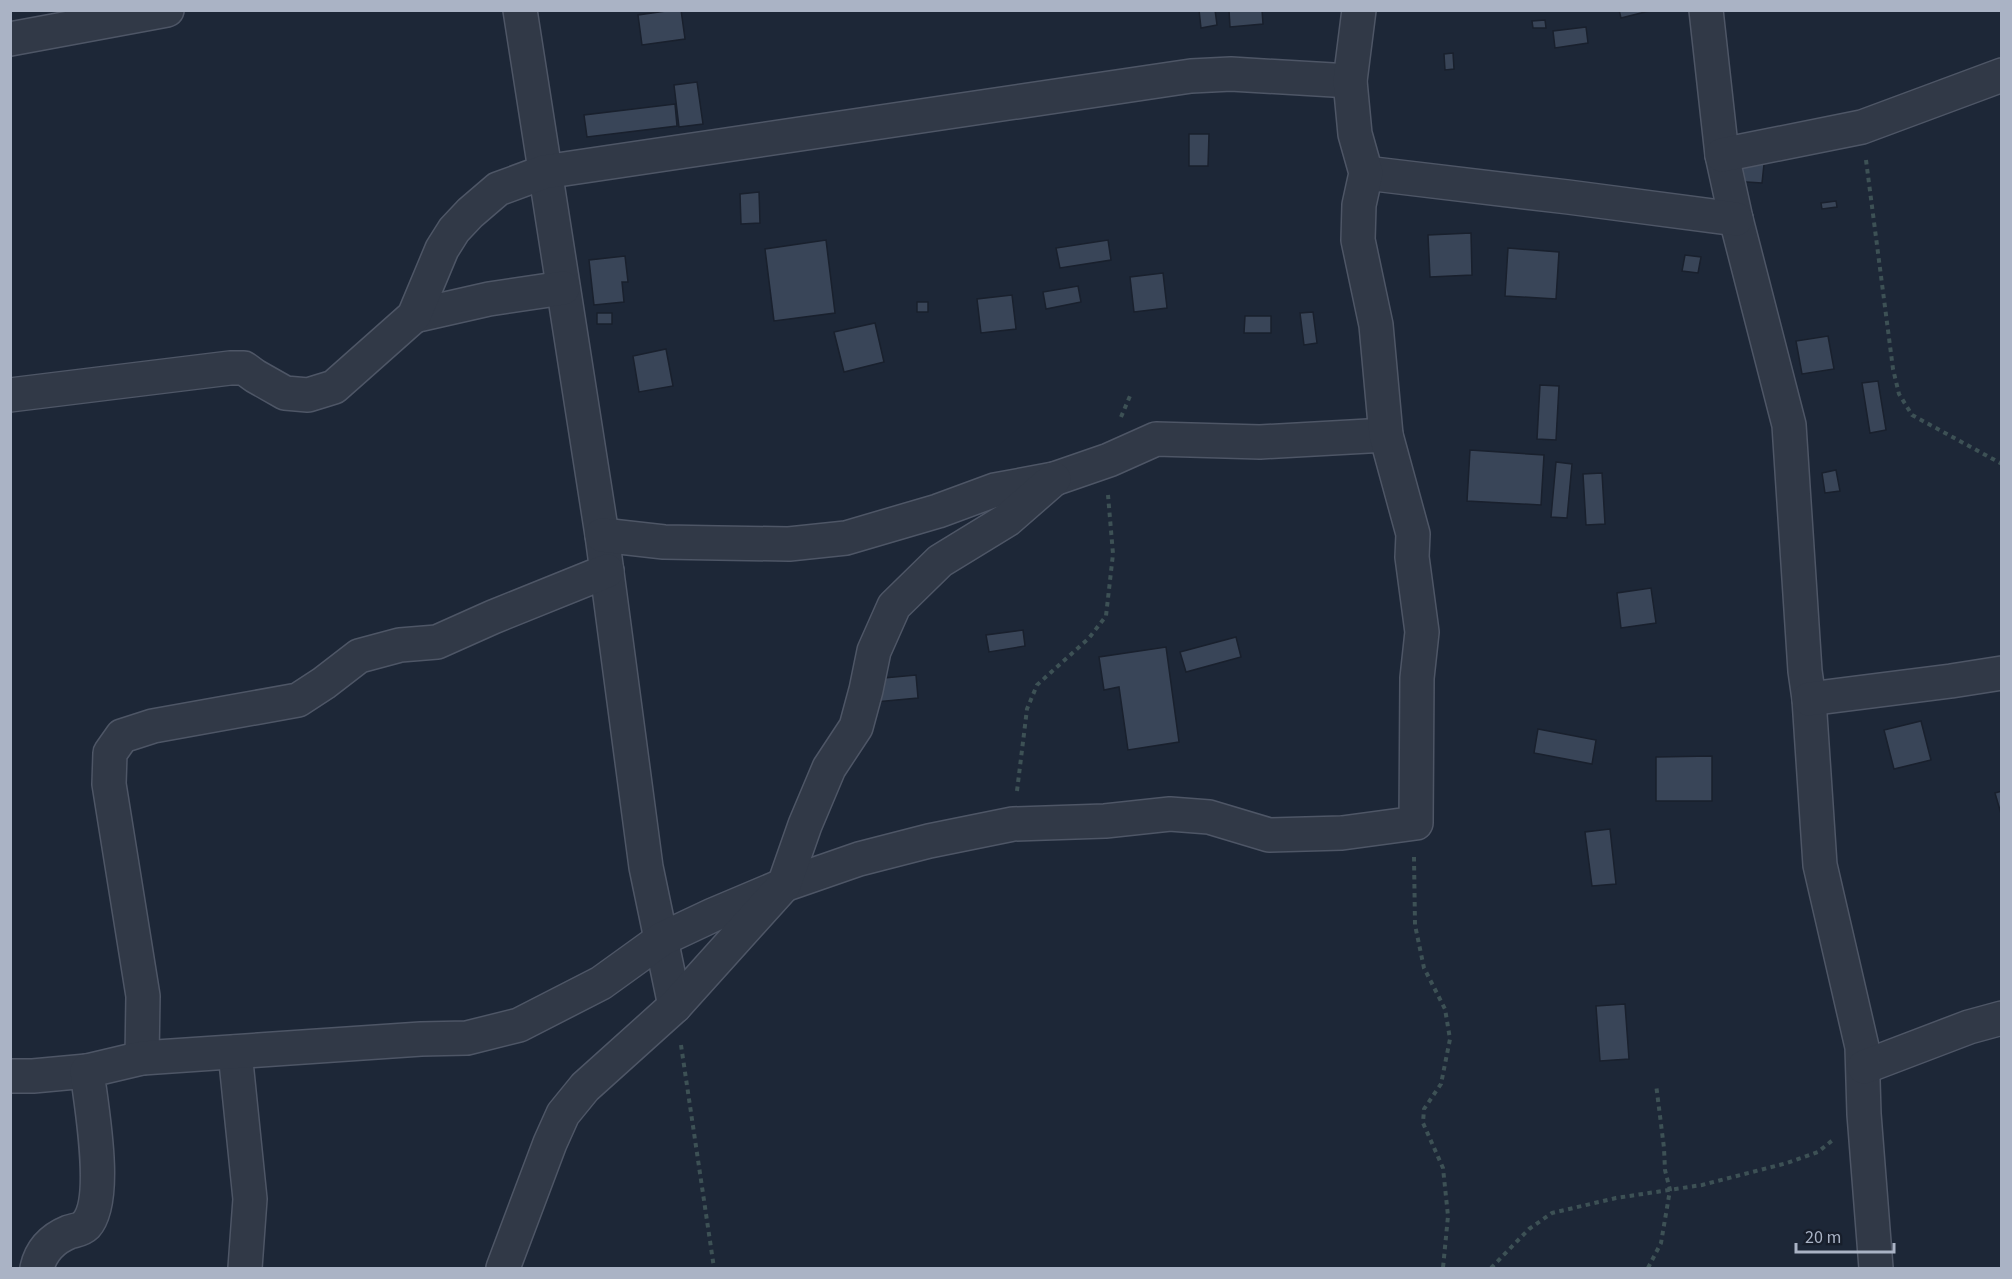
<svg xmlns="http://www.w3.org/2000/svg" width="2012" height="1279" font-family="'Source Sans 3',sans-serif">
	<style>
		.building { fill: #394558; stroke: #19202d; stroke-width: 1.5 }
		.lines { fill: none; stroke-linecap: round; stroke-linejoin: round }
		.minor-casing { stroke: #4e5666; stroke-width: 36 }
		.path { stroke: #3d5155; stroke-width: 4; stroke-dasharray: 4.5 4.5; stroke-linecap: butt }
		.minor { stroke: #313947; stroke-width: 33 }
	</style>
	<rect width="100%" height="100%" fill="#1d2737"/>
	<!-- building -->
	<g class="building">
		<polygon points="673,10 681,10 685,39 642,45 638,15"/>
		<polygon points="1199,10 1215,10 1217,25 1201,28"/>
		<polygon points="1229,10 1262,10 1263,24 1230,27"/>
		<polygon points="1619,10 1653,10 1621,18"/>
		<polygon points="1545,20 1546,28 1533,28 1532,21"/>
		<polygon points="1586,27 1588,43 1555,48 1553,31"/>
		<polygon points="1453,53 1454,69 1445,70 1444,54"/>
		<polygon points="697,82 703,124 679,127 674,85"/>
		<polygon points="675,104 677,126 587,137 584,115"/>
		<polygon points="1189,134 1209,134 1208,166 1189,166"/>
		<polygon points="1733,162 1764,164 1762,183 1731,181"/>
		<polygon points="759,192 760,223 741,224 740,194"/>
		<polygon points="1836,201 1837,207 1822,209 1821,203"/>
		<polygon points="1471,233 1472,275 1430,277 1428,235"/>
		<polygon points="826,240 835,313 774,321 765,249"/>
		<polygon points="1108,240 1111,260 1060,268 1056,248"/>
		<polygon points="1508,248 1559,252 1556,299 1505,296"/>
		<polygon points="1685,255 1701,257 1698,273 1682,271"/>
		<polygon points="625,256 628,282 622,282 624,302 594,305 589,260"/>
		<polygon points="1163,273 1167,308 1134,312 1130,277"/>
		<polygon points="1078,286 1081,302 1046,309 1043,292"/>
		<polygon points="1012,295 1016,329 981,333 977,299"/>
		<rect x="917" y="302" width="11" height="10"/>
		<polygon points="1313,312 1317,343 1304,345 1300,313"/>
		<rect x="597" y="313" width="15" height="11"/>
		<polygon points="1245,316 1271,316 1271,333 1244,333"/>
		<polygon points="875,323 884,362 844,372 834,332"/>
		<polygon points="1828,336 1834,369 1802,374 1796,341"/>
		<polygon points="666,349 673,386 639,392 633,356"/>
		<polygon points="1878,381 1886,430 1870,433 1862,383"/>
		<polygon points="1540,385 1559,386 1556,440 1537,439"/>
		<polygon points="1470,450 1544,455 1541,505 1467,501"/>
		<polygon points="1556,462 1572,464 1567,518 1551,517"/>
		<polygon points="1836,470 1840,491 1825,493 1822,473"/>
		<polygon points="1602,473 1605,524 1586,525 1583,474"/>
		<polygon points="1651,588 1656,623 1621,628 1617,593"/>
		<polygon points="1023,630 1025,646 989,652 986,635"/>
		<polygon points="1236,637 1241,657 1186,672 1180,652"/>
		<polygon points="1166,647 1179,742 1128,750 1119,687 1104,690 1099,657"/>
		<polygon points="916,675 918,698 875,702 873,679"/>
		<polygon points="1921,721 1931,760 1894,769 1884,730"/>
		<polygon points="1538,729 1596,740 1592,764 1534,753"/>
		<polygon points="1712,756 1712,801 1656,801 1656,757"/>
		<polygon points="2002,791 2002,817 1995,793"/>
		<polygon points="1610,829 1616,884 1592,886 1585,832"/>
		<polygon points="1625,1004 1629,1059 1600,1061 1596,1006"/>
	</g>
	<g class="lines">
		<!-- minor casing -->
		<g class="minor-casing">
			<g id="minor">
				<polyline points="520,10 602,535 646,867 675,1006"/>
				<polyline points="1706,10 1722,155 1736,219 1789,425 1805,671 1809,699 1820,865 1862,1047 1864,1114 1876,1268"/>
				<polyline points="10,39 167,10"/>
				<polyline points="1722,155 1862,127 2002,75"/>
				<polyline points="1366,173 1568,197 1736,219"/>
				<polyline points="414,316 489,299 563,288"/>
				<polyline points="10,395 230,368 244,368 255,376 285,393 308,395 334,387 414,316 442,249 454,230 470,213 498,189 544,172 1191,76 1231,74 1350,81"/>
				<polyline points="602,535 664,542 718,543 789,544 846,538 938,511 995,490 1054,479 1109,460 1156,439 1260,442 1386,435"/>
				<polyline points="1809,699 1951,681 2002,673"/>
				<polyline points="235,1052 250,1199 245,1268"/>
				<polyline points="142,1058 143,996 109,784 110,753 122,736 153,726 298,700 324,683 359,656 400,645 437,642 493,617 607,571"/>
				<polyline points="1864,1067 1969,1027 2002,1018"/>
				<polyline points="10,1076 33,1076 87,1071"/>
				<path d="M37,1268C41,1251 52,1239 69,1232C75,1230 81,1230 86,1225C109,1200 91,1105 87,1071L142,1058L421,1039L467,1038L519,1025L601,983L662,939L713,915L784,885L859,859L929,841L1013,824L1105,821L1170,814L1209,817L1269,835L1342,833L1416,823L1417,678L1422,632L1412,557L1413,534L1386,435L1376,325L1358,240L1359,205L1366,173L1355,134L1350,81L1359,10"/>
				<polyline points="503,1268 550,1143 563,1114 585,1087 675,1006 784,885 805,825 829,768 856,727 866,690 874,651 894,606 940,561 1007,520 1054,479"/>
			</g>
		</g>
		<!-- path -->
		<g class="path">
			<polyline points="1866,160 1893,369 1899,394 1912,415 2002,464"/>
			<polyline points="1121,417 1130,396"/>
			<polyline points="1017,791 1027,709 1037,685 1089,638 1106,616 1113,554 1108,495"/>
			<polyline points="1414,857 1415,925 1424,968 1445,1009 1450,1039 1441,1084 1424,1109 1423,1123 1443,1168 1448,1216 1443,1268"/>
			<polyline points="681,1045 714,1268"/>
			<polyline points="1491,1268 1529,1229 1552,1213 1616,1198 1702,1185 1787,1163 1818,1152 1834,1139"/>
			<polyline points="1648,1268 1661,1243 1670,1190 1665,1170 1664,1148 1656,1084"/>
		</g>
		<!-- minor -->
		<use href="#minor" class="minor"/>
	</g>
	<!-- border -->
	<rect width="2012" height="1279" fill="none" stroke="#aab3c5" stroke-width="24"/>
	<!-- scale -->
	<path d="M1796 1243v9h98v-9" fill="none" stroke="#aab3c5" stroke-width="3"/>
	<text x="1805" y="1243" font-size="18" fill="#aab3c5" stroke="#171e2b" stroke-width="4.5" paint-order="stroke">20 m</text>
</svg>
